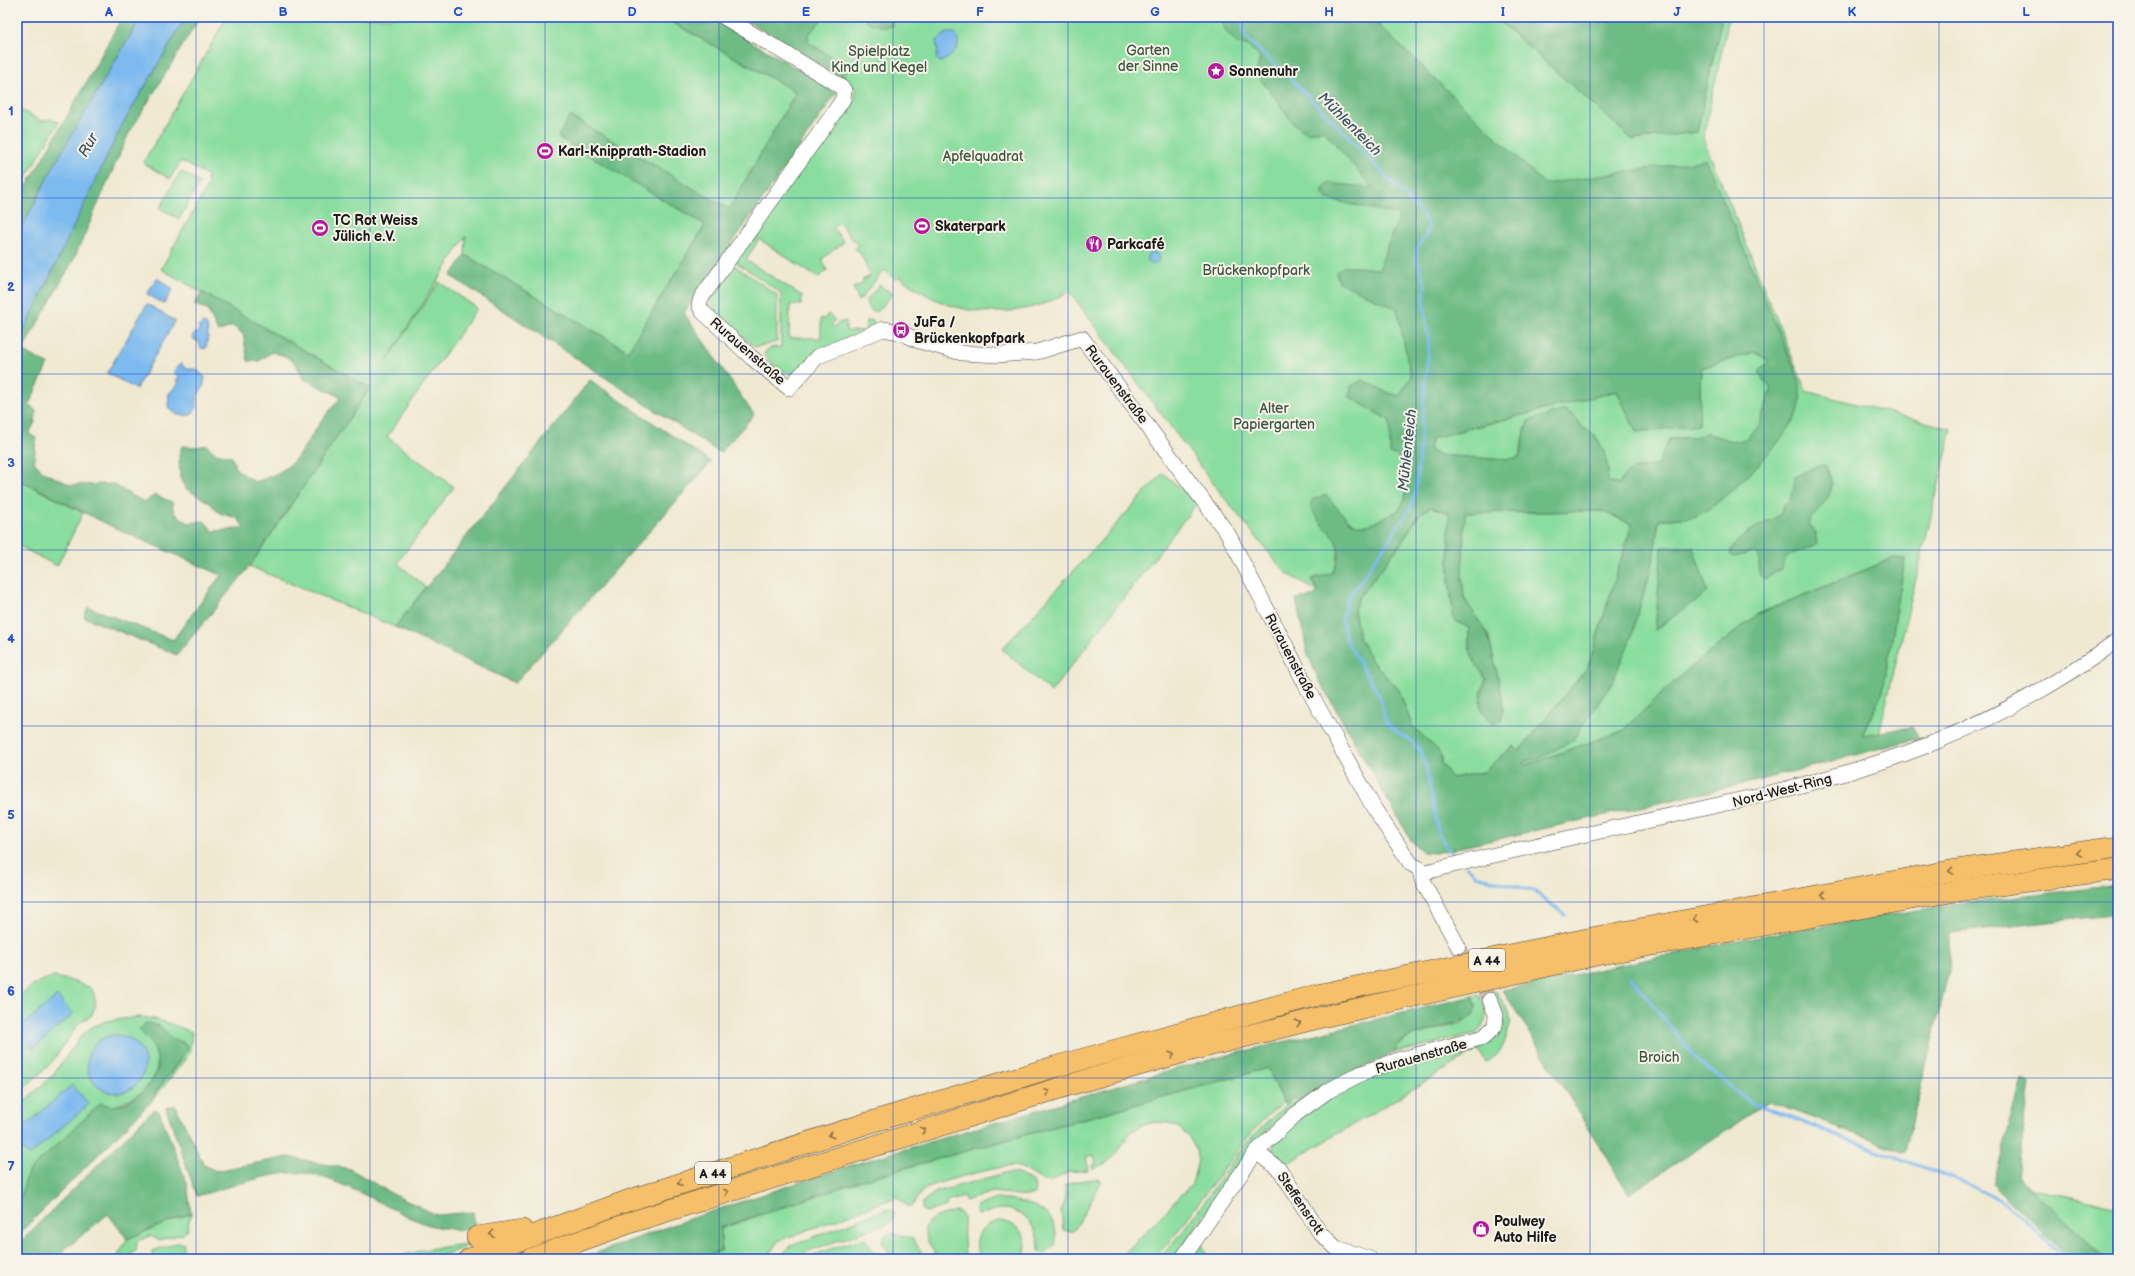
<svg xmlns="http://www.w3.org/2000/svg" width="2135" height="1276" font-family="'Balsamiq Sans',sans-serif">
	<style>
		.green { fill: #89dd9e; stroke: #527c5d }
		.forest { fill: #6ebc85; stroke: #456c50; fill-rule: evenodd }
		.water { fill: #7bbaef; stroke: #4c6b86 }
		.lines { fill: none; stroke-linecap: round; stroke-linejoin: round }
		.stream { stroke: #7bbaef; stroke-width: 3 }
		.minor-tunnel { stroke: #c6c0ae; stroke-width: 15; stroke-dasharray: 15 8; stroke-linecap: butt }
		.minor-casing { stroke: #3c3b37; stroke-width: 16 }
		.highway-casing { stroke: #3c3b37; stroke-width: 22 }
		.minor { stroke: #fff; stroke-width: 15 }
		.highway { stroke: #f6c06b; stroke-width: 21 }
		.oneway { stroke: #896e44 }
		.grid { fill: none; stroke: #1d4ed8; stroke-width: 1; stroke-opacity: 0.55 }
		.labels { text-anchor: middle; stroke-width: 4; stroke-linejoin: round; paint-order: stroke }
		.shield { fill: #f7f3e8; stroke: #5e5c59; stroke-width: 1 }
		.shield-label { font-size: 13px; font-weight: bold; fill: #1c1c1c }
		.park-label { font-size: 14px; fill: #3d5643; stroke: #f7f3e8 }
		.poi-label { font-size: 14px; font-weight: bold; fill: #1c1c1c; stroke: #f7f3e8; text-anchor: start }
		.street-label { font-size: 14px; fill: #1c1c1c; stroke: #f7f3e8 }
		.water-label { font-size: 15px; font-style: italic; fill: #3d5366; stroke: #f7f3e8 }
		.neatline { fill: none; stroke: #1d4ed8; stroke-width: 1.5 }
		.grid-label { font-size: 13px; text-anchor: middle; font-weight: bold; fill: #1d4ed8 }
	</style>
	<rect width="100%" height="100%" fill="#f7f3e8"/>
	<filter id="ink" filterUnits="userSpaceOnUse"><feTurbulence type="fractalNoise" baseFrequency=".025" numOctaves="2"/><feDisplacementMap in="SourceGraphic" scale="8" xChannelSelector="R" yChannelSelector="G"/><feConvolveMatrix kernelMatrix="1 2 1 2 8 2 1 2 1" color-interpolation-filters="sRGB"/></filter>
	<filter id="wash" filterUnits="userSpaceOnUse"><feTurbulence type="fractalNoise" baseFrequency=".012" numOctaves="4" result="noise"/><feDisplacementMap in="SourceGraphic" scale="16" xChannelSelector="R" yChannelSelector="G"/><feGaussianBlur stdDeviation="0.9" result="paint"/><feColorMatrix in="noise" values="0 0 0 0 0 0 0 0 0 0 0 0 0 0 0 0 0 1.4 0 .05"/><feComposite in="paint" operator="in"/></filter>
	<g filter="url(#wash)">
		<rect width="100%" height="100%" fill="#f0e9d2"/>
		<!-- green -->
		<g class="green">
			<polygon points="227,17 663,17 796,92 729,209 705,225 628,351 465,255 466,236 387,360 439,282 477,308 387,437 454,487 397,563 426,587 395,627 249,566 370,388 161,269 208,185 207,175 181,161 170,179 143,163"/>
			<path d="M748,17H1238L1430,213L1416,492L1355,579L1318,592L1288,574L1278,564L1222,495L1069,291C1035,314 982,318 944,303C928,297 913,287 899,277L896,280L884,270L859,301L853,288L864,283L862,280L870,276L862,256L855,248L858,246L839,222L833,228L844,242L822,259L827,270L818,278L759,239L746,260L802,296L801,305H790L789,338H821V318L824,319L828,314L835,320L831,325L834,327L838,323L846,321V331H866V321L872,320L876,326L794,374C782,373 773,365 764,355C766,347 774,347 781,347V293L733,260L840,116L841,120L849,107L850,115L856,93L854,88L832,75L835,70Z"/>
			<polygon points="1370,17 1495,17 1633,140 1697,132 1722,17 1729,17 1703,138 1806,391 1952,429 1879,733 1862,736 1883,691 1905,559 1894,558 1758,614 1686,671 1622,731 1526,765 1523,762 1629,643 1652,566 1659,520 1696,516 1718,502 1778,443 1800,390 1795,370 1706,161 1544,186"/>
			<polygon points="17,108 41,121 50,119 59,122 17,193"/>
			<polygon points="181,171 200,183 179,219 160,208"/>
			<path d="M731,263L777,295V342L755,347C744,337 706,310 711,296C715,284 725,273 731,263Z"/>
			<path d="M879,285L893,294L877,312C870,311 868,309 866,301Z"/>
			<polygon points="1755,352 1770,361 1767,366 1764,381 1772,388 1759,426 1747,438 1735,443 1706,433 1696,437 1669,439 1658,465 1636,468 1619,485 1607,481 1608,470 1595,435 1583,428 1577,419 1565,410 1526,427 1519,457 1507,460 1438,455 1429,449 1432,438 1617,391 1699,425 1701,368"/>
			<polygon points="1163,473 1197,503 1051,692 1002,649"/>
			<polygon points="17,479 83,513 57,566 17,545"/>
			<path d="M1430,507L1449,513V581L1454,619L1469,628C1467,652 1473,660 1486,679L1481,692L1501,721L1503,709L1501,690L1488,635L1464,598L1462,575L1465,513L1601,511L1632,524L1588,667L1519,751L1513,746L1484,772L1452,778L1441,763V755L1436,748L1412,726L1399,690L1371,660L1359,637L1354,609L1359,597L1400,545L1419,515Z"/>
			<path d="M55,977L69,980L89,987L93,991L96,1005L91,1016L80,1022L74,1030L52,1062L17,1095V999C29,988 39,979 55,977Z"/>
			<path d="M1496,991L1509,1012L1511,1021L1504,1044L1497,1055L1486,1062L1478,1050L1282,1167C1265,1149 1273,1144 1288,1130C1315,1103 1356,1079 1393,1068C1426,1059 1461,1053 1493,1042C1512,1023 1503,1013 1492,992Z"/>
			<path d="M1479,995C1489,1009 1489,1024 1474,1034L1394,1053L1398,1045L1412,1036L1462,1023L1476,1007L1473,996Z"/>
			<path d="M139,1017C158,1018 174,1025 192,1032L189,1054L154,1099L156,1092L180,1060L183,1042L171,1038L159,1025L140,1030C175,1062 152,1095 114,1106L17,1208V1108L53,1075L82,1035L92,1027L106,1021Z"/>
			<path d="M1268,1068L1283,1101L1261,1122L1239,1148L1169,1243L1153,1259H1119L1192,1184L1198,1160L1195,1147L1188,1136L1179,1128L1169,1123L1155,1122L1143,1125L1131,1132L1115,1156L1106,1163L1093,1169L1092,1165L1096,1164L1094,1155L1086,1157L1089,1170L1069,1172L1050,1182C1035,1181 1028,1166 1011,1166C1000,1166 938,1182 928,1187C921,1191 916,1200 912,1206H907L897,1197L778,1241L770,1253V1259H713L712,1254L722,1250L720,1229L865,1179Z"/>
			<path d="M1293,1098L1302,1100C1279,1117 1256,1139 1239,1163C1216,1194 1198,1229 1173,1259H1158C1192,1227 1214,1184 1243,1147C1258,1129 1276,1115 1293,1098Z"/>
			<polygon points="1005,1173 1015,1173 1033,1181 1035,1188 1034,1194 1026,1196 993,1192 965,1201 964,1197 946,1202 947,1206 927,1212 922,1210 923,1202 936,1192"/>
			<polygon points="1094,1179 1100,1180 1100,1184 1075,1229 1071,1232 1063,1230 1061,1209 1065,1199 1065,1186 1071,1182"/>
			<polygon points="2030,1188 2118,1207 2118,1259 2106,1259"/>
			<path d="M996,1199C1023,1200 1063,1208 1055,1245L1044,1254L1039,1252C1040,1230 1025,1209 1002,1209C994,1209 986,1214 978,1215L976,1212L977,1206Z"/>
			<polygon points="887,1209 892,1210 895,1214 892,1222 808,1251 801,1259 782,1258 785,1251 791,1246"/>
			<path d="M955,1211L959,1212L963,1218L965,1259H938C919,1227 917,1222 955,1211Z"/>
			<polygon points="191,1213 187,1230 183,1234 159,1240 150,1236 137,1241 136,1251 132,1253 131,1259 116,1259 127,1239"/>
			<path d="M999,1221C1019,1222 1033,1240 1022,1259H980C971,1241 980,1224 999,1221Z"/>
			<polygon points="894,1233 913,1239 926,1259 893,1259 882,1242 885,1235"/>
			<polygon points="861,1239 866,1240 876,1255 874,1259 809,1259 813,1255"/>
			<polygon points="180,1242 184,1244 181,1259 157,1259 152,1255 152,1251"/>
			<polygon points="478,1242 434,1259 388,1259 423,1250"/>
			<polygon points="1201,1243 1210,1259 1189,1259"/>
		</g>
		<!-- forest -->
		<g class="forest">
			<polygon points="122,17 141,17 56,162 17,237 17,203 87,81"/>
			<path d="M186,17H200L128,135L74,259L22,351L48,364L29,404L36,411L35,422L29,434L36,438L34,462L43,472L71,485L114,484L132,496L145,502L155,495L172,502L174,513L189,523L204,521L213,531L230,530L244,527L237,518L219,513L210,503L185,488L180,478L179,456L182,446L196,447L207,445L215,453L231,456L237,470L255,482C292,470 296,460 316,429C323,418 333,407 341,397L304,379L296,364L285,356L272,352L259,361H248L243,334L233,326L218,332L207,309L194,305L202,292L370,388L250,566L177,655L84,617L88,607L173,640L221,575L115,528L17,479V345L121,127Z"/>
			<polygon points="663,17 709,17 837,92 684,313 754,415 720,453 451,276 465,255 628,351 705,225 558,137 570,116 729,209 796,92"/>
			<polygon points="741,17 824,17 808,35 808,42 848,68 843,79"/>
			<polygon points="865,17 897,17 893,26 884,27 869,23"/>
			<path d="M1221,17H1370L1545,184L1706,160L1795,370C1799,383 1803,398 1798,412C1789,437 1721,507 1696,516C1685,519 1671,518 1659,520L1652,566L1629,643L1611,685L1572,741L1539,758L1524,762L1526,765L1622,731L1686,671L1758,614L1894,558L1905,559L1883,691L1862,735L1912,727L1919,738L1757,781L1435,853L1423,852L1412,842L1319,680L1308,655L1296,599L1311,597L1318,592L1311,579L1332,573C1352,535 1319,533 1310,504L1313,499L1326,495L1347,519L1356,525H1369L1399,510L1405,498L1409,472L1407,466L1396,455L1390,454V421L1350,397L1351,386L1363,380L1386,392L1399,396L1411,377L1397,309L1339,282L1336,272L1345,266L1379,269L1399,215L1327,199L1322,191L1328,183L1373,188L1323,130L1307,133L1294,124L1256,73L1260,58L1249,46L1238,44L1226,32ZM1755,352L1769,361L1759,372L1764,381L1772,388L1759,425L1747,438L1735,442L1706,433L1696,437L1669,439L1658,465C1640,471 1627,464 1619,485L1607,481L1608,470L1604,451L1595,435L1583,428L1577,419L1565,410L1528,421L1519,457L1507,460L1438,455L1429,449L1432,438L1617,391L1636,432L1699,425L1701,368ZM1430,507L1449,513V581L1454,620L1469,628C1467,652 1473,660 1486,679C1479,698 1475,711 1494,724L1501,721L1503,709L1501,690L1488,635L1464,598L1462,575L1465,513L1601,511L1632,524L1588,667L1519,751L1513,746L1484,772L1452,778L1441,763V755L1436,748L1412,726L1399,690L1371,660L1359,637L1354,609L1359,597L1400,545L1419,515Z"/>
			<polygon points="1495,17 1722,17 1697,132 1633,140"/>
			<polygon points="590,380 711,462 515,683 395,627"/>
			<path d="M1825,465C1841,494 1824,500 1808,522L1815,533L1817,543C1802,555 1788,547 1781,569L1765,579L1759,575V556L1755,552L1733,557L1730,554C1737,532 1763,526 1780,515L1784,504C1794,499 1794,487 1795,477L1816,466Z"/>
			<polygon points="1662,547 1693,547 1708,592 1655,630"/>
			<polygon points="2118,885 2118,914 1950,933 1949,970 1905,1152 1769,1102 1629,1194 1503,990 1748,938 1943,906"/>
			<path d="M1473,996L1476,1007L1473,1016C1455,1027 1410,1031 1398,1045C1397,1047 1396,1051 1394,1053L1323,1087L1302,1100L1293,1098L1285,1105L1268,1068L865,1179L720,1228L722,1250L712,1254L713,1259H580L689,1219L855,1164L1196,1063Z"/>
			<path d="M146,1023C163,1025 159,1027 170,1037C175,1041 182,1041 188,1046L186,1051L156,1092L154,1099L17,1236V1208L28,1172L101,1103C105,1104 109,1106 113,1106C130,1107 158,1082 158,1065C158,1051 149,1039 139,1030Z"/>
			<polygon points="2022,1080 2030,1083 2017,1176 2106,1259 2071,1259 1993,1185"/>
			<path d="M175,1105L204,1165L216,1171L288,1157L350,1169L394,1195L437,1215L473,1212L475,1230C459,1230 439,1229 423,1223C386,1208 351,1184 311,1174C283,1167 227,1188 197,1196L166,1108Z"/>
			<polygon points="154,1109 159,1111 187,1183 191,1213 127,1239 108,1214 64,1250 57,1259 17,1259 17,1245"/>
		</g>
		<!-- water -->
		<g class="water">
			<polygon points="141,17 186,17 121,127 17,345 17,237 56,162"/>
			<path d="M947,33H955C964,45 952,58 940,62L936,58L938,51L936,41Z"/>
			<circle cx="1153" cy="258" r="6"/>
			<polygon points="157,278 173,289 164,304 147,294"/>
			<polygon points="147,304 175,321 136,389 107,373"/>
			<path d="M202,323L206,324C209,328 208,345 205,349L201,348L198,341L193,339L192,336L199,331V326Z"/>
			<polygon points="181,363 186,369 196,369 205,377 203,388 197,395 197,408 191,415 177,415 168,407 169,393 179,383 176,380 179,378 173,372"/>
			<polygon points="57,996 73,1014 33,1049 17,1030"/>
			<circle cx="116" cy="1064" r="29"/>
			<polygon points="72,1085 89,1104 29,1156 17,1142 17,1133"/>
		</g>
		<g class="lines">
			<!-- stream -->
			<g class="stream">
				<polyline points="1243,17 1243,33 1247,39 1295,83 1340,128 1421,213 1429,227 1427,234 1417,248 1416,259 1425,282 1424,304 1429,344 1416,489 1410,509 1347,600 1342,619 1347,642 1380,697 1386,722 1397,732 1413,742 1421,752 1426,767 1438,832 1447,848 1458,858"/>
				<polyline points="1467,866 1477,876 1534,891 1565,915"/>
				<polyline points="1631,977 1696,1059 1753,1104 1963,1182 2005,1203 2067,1259"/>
			</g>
		</g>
	</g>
	<g filter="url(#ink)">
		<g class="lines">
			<!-- minor-tunnel -->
			<polyline class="minor-tunnel" points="1458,946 1490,1000"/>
			<!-- minor casing -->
			<g class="minor-casing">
				<g id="minor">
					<path d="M724,17L839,85L844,90L843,99L829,120L701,298L699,305L702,311L751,357L789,388L817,357L883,329L900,332L919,341L962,353L998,355L1037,352L1082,338L1228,534L1307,687L1375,810L1411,864L1426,872C1517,848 1609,830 1700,809C1777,792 1854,774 1928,745C1996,718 2059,683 2118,640"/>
					<polyline points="1420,870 1422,880 1458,946"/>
					<polyline points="1256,1152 1280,1170 1320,1233 1330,1242 1336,1248 1370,1259"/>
					<polyline points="1182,1259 1256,1152 1296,1114 1328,1091 1362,1073 1398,1060 1484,1037 1495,1026 1496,1015 1490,1000"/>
				</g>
			</g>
			<!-- highway casing -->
			<g class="highway-casing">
				<g id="highway">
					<polyline points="477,1237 522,1230"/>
					<polyline points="469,1259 627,1201 868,1123 1054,1067 1317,995 1592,938 1950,871 2118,847"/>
					<polyline points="530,1259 635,1221 1066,1086 1188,1051 1322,1017 1596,955 1956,891 2118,869"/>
				</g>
			</g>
			<!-- minor -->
			<use href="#minor" class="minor"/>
			<!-- highway -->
			<use href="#highway" class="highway"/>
		</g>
		<!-- one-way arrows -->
		<defs><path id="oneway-chevron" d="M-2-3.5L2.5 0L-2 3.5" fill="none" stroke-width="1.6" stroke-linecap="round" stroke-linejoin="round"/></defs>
		<g class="oneway">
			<use href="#oneway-chevron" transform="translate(2079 853) rotate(172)"/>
			<use href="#oneway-chevron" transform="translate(1951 871) rotate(171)"/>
			<use href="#oneway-chevron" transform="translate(1823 895) rotate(169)"/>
			<use href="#oneway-chevron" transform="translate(1695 919) rotate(169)"/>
			<use href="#oneway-chevron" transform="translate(1298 1023) rotate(-14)"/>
			<use href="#oneway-chevron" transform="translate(1172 1055) rotate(-16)"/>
			<use href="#oneway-chevron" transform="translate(1047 1092) rotate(-17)"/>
			<use href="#oneway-chevron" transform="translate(923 1130) rotate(-17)"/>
			<use href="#oneway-chevron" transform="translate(831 1135) rotate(162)"/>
			<use href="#oneway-chevron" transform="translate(680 1183) rotate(162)"/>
			<use href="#oneway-chevron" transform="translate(726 1192) rotate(-18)"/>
			<use href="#oneway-chevron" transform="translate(492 1234) rotate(172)"/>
		</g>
	</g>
	<!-- grid -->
	<path class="grid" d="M196,17V1259M370,17V1259M545,17V1259M719,17V1259M893,17V1259M1068,17V1259M1242,17V1259M1416,17V1259M1590,17V1259M1764,17V1259M1939,17V1259M17,198H2118M17,374H2118M17,550H2118M17,726H2118M17,902H2118M17,1078H2118"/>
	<!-- icons -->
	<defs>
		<g id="sight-disc" transform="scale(0.9)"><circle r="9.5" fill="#b5179e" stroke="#f7f3e8"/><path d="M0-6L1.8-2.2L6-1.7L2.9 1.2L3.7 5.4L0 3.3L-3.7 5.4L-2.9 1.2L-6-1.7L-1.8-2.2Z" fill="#fff"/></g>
		<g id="stadium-disc" transform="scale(0.9)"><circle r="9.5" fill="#b5179e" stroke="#f7f3e8"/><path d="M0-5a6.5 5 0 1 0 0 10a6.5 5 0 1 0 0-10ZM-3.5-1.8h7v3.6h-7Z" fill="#fff"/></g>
		<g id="restaurant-disc" transform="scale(0.9)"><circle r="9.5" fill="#b5179e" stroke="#f7f3e8"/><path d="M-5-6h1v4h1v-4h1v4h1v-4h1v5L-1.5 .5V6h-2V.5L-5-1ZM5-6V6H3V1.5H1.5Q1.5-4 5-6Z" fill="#fff"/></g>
		<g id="bus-disc" transform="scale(0.9)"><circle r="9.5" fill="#b5179e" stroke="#f7f3e8"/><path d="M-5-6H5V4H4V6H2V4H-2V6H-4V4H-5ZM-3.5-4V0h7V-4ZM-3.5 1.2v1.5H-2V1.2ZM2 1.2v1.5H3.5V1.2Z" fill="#fff"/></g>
		<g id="shop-disc" transform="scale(0.9)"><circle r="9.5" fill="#b5179e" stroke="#f7f3e8"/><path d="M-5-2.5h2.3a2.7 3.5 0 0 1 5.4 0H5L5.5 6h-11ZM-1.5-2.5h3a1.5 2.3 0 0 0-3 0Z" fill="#fff"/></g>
	</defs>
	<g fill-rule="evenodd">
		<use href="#sight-disc" x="1216" y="71"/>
		<use href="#stadium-disc" x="545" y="151"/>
		<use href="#stadium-disc" x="922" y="226"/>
		<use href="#stadium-disc" x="320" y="228"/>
		<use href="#restaurant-disc" x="1094" y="244"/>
		<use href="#bus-disc" x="901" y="330"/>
		<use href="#shop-disc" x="1481" y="1229"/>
	</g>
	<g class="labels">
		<!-- shield labels -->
		<g class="shield">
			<rect x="1469" y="949" width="36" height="22" rx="3"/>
			<rect x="695" y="1162" width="36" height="22" rx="3"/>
		</g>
		<g class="shield-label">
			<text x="1487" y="965">A 44</text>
			<text x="713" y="1178">A 44</text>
		</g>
		<!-- park labels -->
		<g class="park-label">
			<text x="1148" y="55">Garten<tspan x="1148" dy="16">der Sinne</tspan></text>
			<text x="879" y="56">Spielplatz<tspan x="879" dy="16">Kind und Kegel</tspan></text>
			<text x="983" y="161">Apfelquadrat</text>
			<text x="1256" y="275">Brückenkopfpark</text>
			<text x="1274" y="413">Alter<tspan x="1274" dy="16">Papiergarten</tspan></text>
			<text x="1659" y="1062">Broich</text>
		</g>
		<!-- poi labels -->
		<g class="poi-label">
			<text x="1229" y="76">Sonnenuhr</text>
			<text x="558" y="156">Karl-Knipprath-Stadion</text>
			<text x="333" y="225">TC Rot Weiss<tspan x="333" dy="16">Jülich e.V.</tspan></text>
			<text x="935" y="231">Skaterpark</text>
			<text x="1107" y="249">Parkcafé</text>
			<text x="914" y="327">JuFa /<tspan x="914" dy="16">Brückenkopfpark</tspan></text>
			<text x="1494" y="1226">Poulwey<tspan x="1494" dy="16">Auto Hilfe</tspan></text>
		</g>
		<!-- street labels -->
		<g class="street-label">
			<text transform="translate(748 351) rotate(41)" y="5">Rurauenstraße</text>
			<text transform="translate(1117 384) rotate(53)" y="5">Rurauenstraße</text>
			<text transform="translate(1291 656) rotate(62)" y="5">Rurauenstraße</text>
			<text transform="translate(1782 790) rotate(-14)" y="5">Nord-West-Ring</text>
			<text transform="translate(1421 1056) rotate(-16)" y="5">Rurauenstraße</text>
			<text transform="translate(1301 1203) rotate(56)" y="5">Steffensrott</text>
		</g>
		<!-- water labels -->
		<g class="water-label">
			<text transform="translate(1350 124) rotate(45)" y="5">Mühlenteich</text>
			<text transform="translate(88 145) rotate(-60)" y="5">Rur</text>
			<text transform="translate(1407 450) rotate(-84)" y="5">Mühlenteich</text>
		</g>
	</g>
	<!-- margin -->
	<rect width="2135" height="1276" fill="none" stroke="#f7f3e8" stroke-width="44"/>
	<rect x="22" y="22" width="2091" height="1232" class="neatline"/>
	<g class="grid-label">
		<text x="109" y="16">A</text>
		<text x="283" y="16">B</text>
		<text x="458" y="16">C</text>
		<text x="632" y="16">D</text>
		<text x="806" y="16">E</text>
		<text x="980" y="16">F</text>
		<text x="1155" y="16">G</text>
		<text x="1329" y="16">H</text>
		<text x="1503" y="16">I</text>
		<text x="1677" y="16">J</text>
		<text x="1852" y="16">K</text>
		<text x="2026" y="16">L</text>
		<text x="11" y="115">1</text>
		<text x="11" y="291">2</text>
		<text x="11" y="467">3</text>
		<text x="11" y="643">4</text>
		<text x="11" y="819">5</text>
		<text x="11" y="995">6</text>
		<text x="11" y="1171">7</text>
	</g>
</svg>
